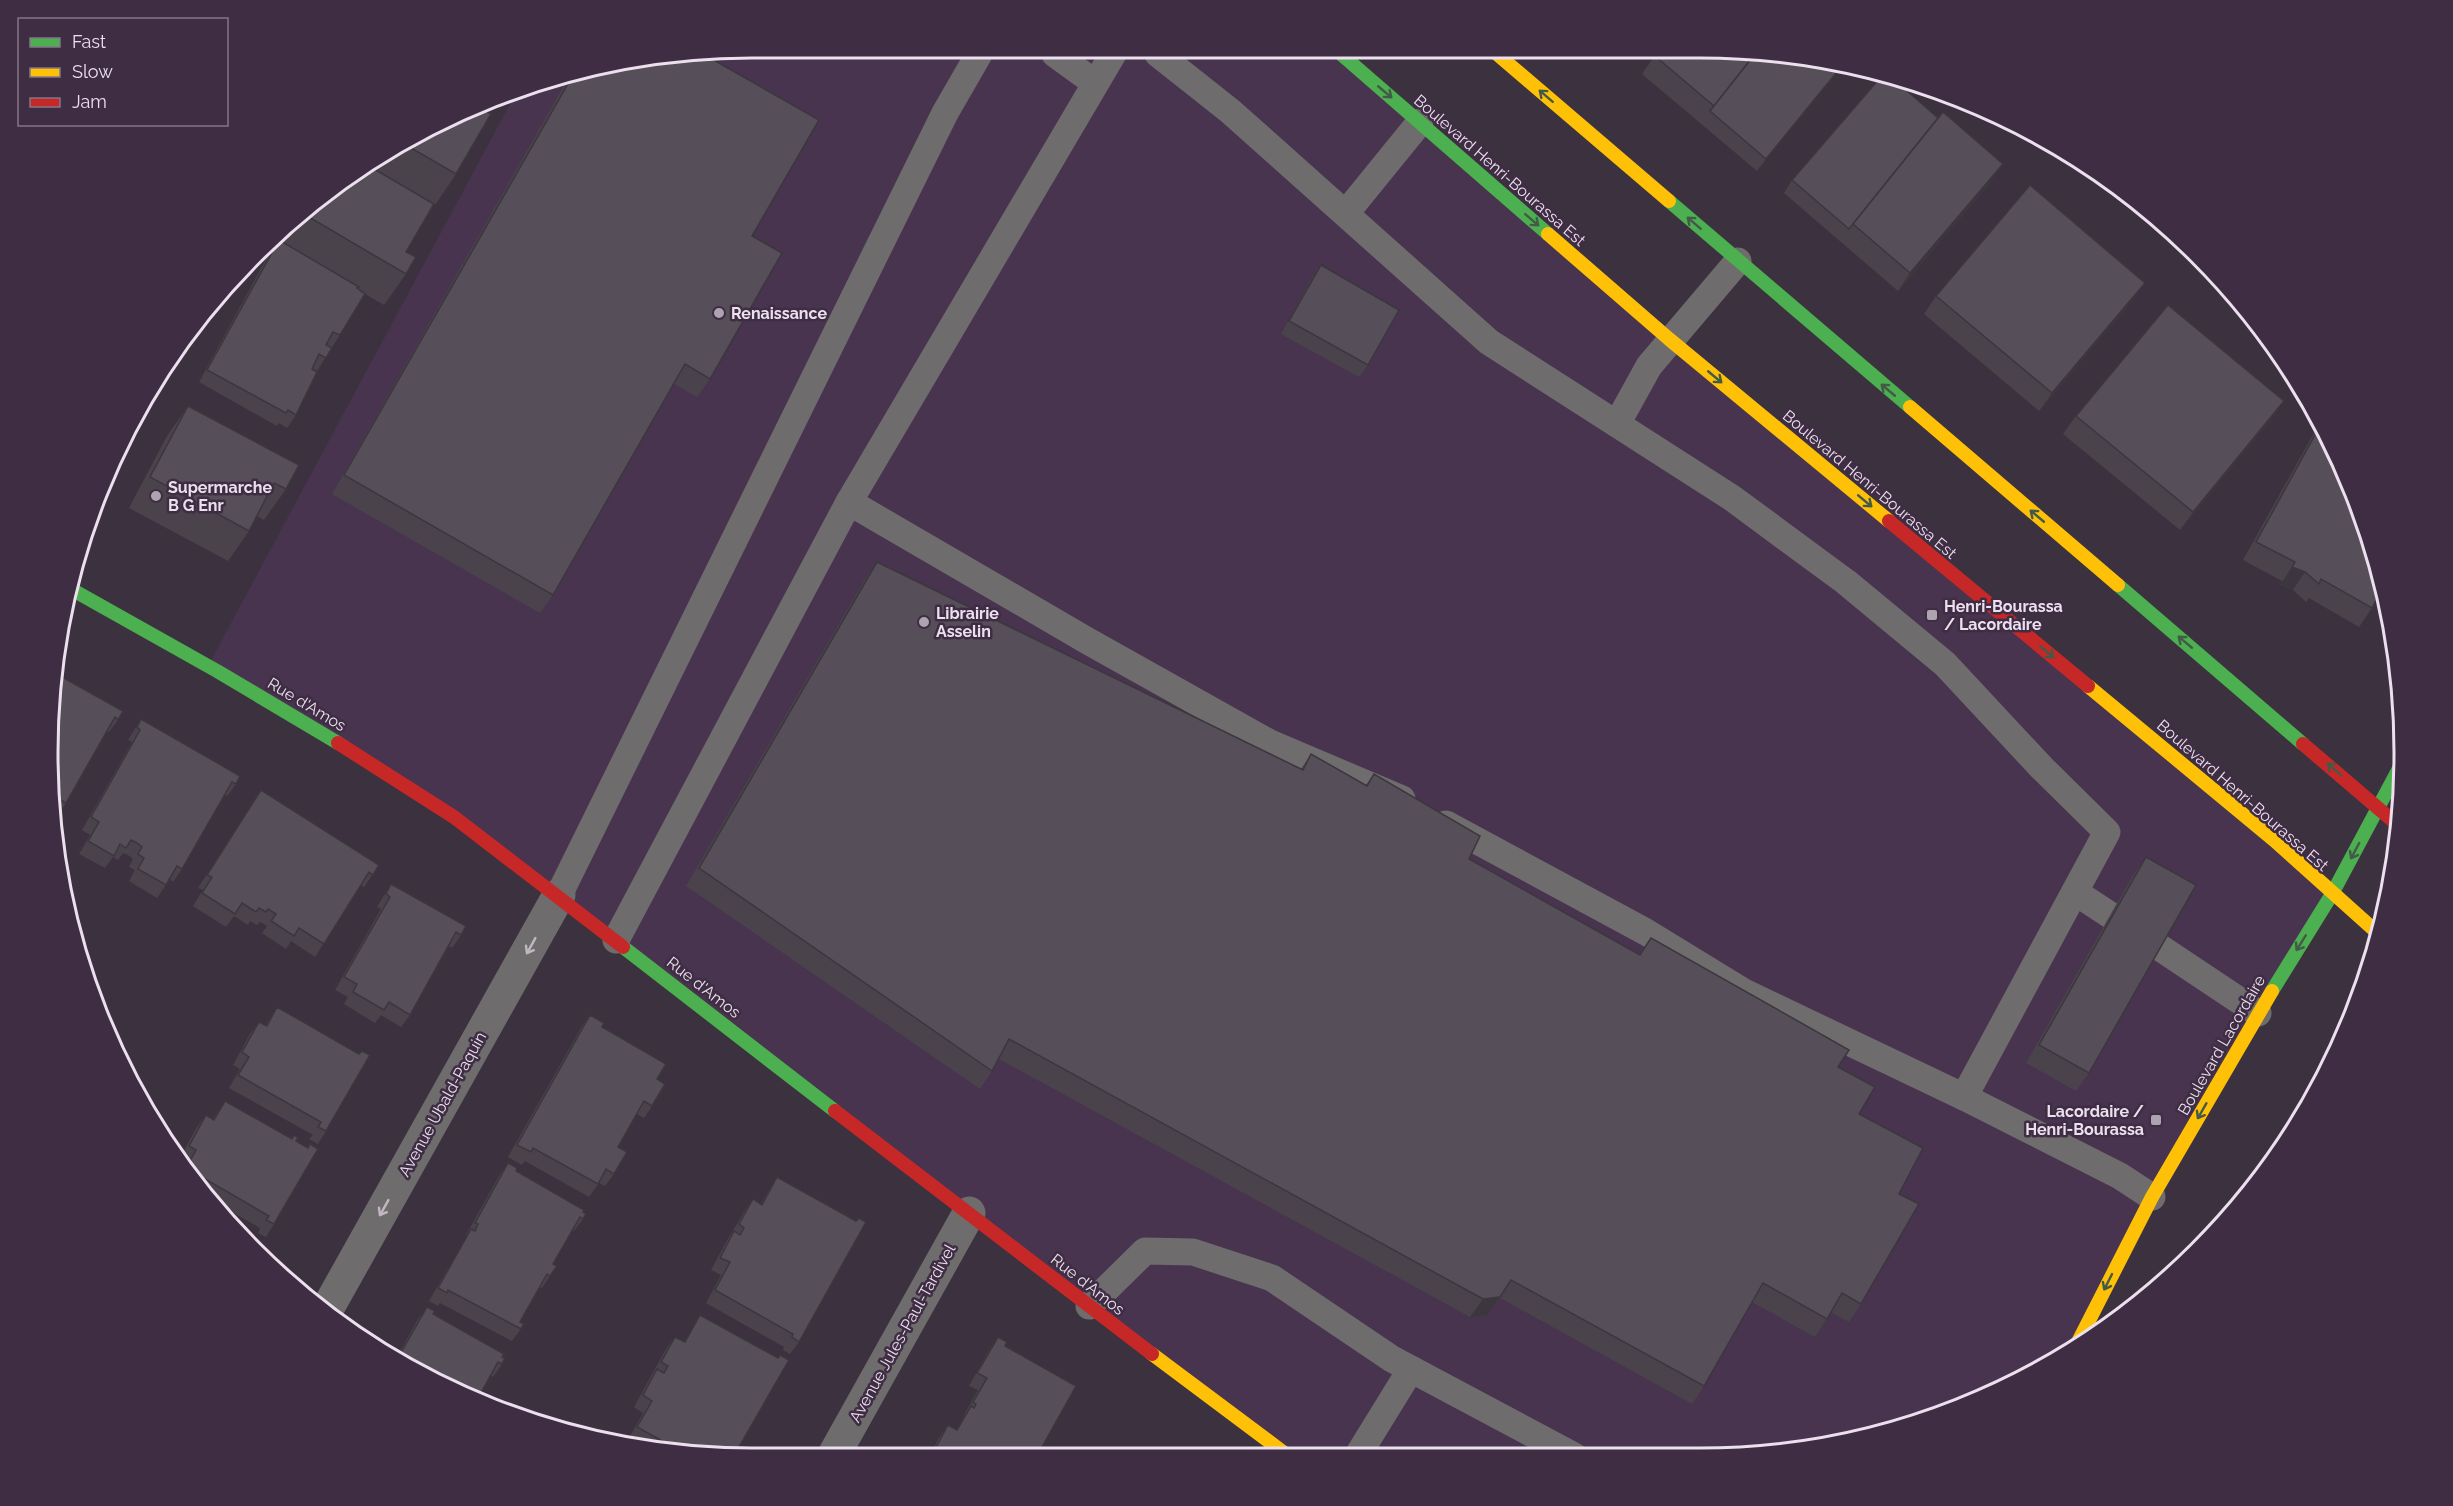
<svg xmlns="http://www.w3.org/2000/svg" width="2453" height="1506" font-family="Raleway,sans-serif">
	<style>
		.built { fill: #48344e }
		.lines { fill: none; stroke-linecap: round; stroke-linejoin: round }
		.lane { stroke: #6e6c6c; stroke-width: 27 }
		.street { stroke: #6e6c6c; stroke-width: 33 }
		.fast { stroke: #4caf50; stroke-width: 14 }
		.slow { stroke: #ffc107; stroke-width: 14 }
		.jam { stroke: #c62828; stroke-width: 14 }
		.wall { fill: #4a434c }
		.shaded-wall { fill: #3c373e }
		.building { fill: #564e58; stroke: #3c373e; stroke-width: 1.5 }
		.oneway { stroke: #445a48 }
		.oneway2 { stroke: #c0b7c1 }
		.poi-dot { fill: #aea3b1; stroke: #3f2d44; stroke-width: 2 }
		.labels { text-anchor: middle; stroke-width: 5; stroke-linejoin: round; paint-order: stroke }
		.street-label { font-size: 16px; fill: #ece0ef; stroke: #3f2d44 }
		.poi-label { font-size: 16px; font-weight: bold; fill: #ece0ef; stroke: #3f2d44; text-anchor: start }
		.rim { fill: none; stroke: #ece0ef; stroke-width: 3 }
	</style>
	<rect width="100%" height="100%" fill="#3c323f"/>
	<!-- built -->
	<polygon class="built" points="661,54 1339,54 2332,894 2077,1346 2052,1364 1883,1434 1746,1456 1288,1455 559,895 209,664 518,89"/>
	<g class="lines">
		<!-- lane -->
		<g class="lane">
			<polyline points="1055,54 1095,83"/>
			<polyline points="1113,54 849,502 1086,640 1270,743 1402,799"/>
			<polyline points="1158,54 1230,111 1489,342 1732,498 1846,582 1945,664 2042,768 2107,832 1964,1097"/>
			<polyline points="1346,213 1420,122"/>
			<polyline points="1617,424 1649,366 1738,261"/>
			<polyline points="1446,824 1646,932 1744,992 1964,1097 2120,1176 2152,1197"/>
			<polyline points="2075,892 2110,915"/>
			<polyline points="559,895 945,113 979,54"/>
			<polyline points="616,940 849,502"/>
			<polyline points="2159,947 2258,1013"/>
			<polyline points="1089,1306 1145,1251 1193,1252 1272,1278 1392,1359 1574,1456"/>
			<polyline points="1358,1455 1411,1369"/>
		</g>
		<!-- street -->
		<g class="street">
			<polyline points="325,1313 559,895"/>
			<polyline points="835,1453 969,1213"/>
		</g>
		<!-- fast -->
		<g class="fast">
			<polyline points="1341,54 1548,234"/>
			<polyline points="1669,201 1910,407"/>
			<polyline points="2118,585 2303,744"/>
			<polyline points="71,589 217,671 338,743"/>
			<polyline points="623,947 835,1111"/>
			<polyline points="2272,991 2332,894 2402,763"/>
		</g>
		<!-- slow -->
		<g class="slow">
			<polyline points="1497,54 1669,201"/>
			<polyline points="1548,234 1669,339 1889,521"/>
			<polyline points="1910,407 2118,585"/>
			<polyline points="2088,686 2274,840 2381,936"/>
			<polyline points="2075,1348 2152,1197 2272,991"/>
			<polyline points="1152,1354 1287,1455"/>
		</g>
		<!-- jam -->
		<g class="jam">
			<polyline points="1889,521 2088,686"/>
			<polyline points="338,743 454,817 623,947"/>
			<polyline points="2303,744 2399,826"/>
			<polyline points="835,1111 1152,1354"/>
		</g>
	</g>
	<!-- wall -->
	<g class="wall">
		<polygon points="661,54 752,236 710,379 697,397 674,384 553,595 540,613 332,494 570,75"/>
		<polygon points="1656,54 1792,54 1842,67 1757,171 1642,74"/>
		<polygon points="496,98 487,111 456,174 435,205 417,194 406,252 406,274 384,305 365,294 340,335 317,371 312,368 296,415 287,428 279,423 277,426 199,382 270,252 279,240 282,241 296,218 324,193 441,121"/>
		<polygon points="1938,118 1990,183 1898,291 1784,193 1792,180"/>
		<polygon points="1321,265 1368,365 1359,377 1281,334 1312,278"/>
		<polygon points="2145,283 2132,301 2039,411 1924,314 1936,296"/>
		<polygon points="2284,401 2271,419 2180,530 2063,434 2076,416"/>
		<polygon points="188,406 286,489 264,520 257,516 249,531 228,561 129,508 167,436"/>
		<polygon points="2320,422 2367,526 2384,595 2383,596 2380,594 2372,608 2359,627 2309,598 2306,602 2293,590 2280,585 2282,581 2243,560"/>
		<polygon points="877,562 1301,769 1311,754 1366,785 1374,774 1469,859 1639,955 1651,938 1838,1067 1859,1114 1899,1194 1861,1304 1849,1322 1831,1312 1815,1337 1752,1302 1704,1386 1692,1404 1500,1298 1488,1315 1470,1317 999,1059 992,1071 980,1089 686,886 864,581"/>
		<polygon points="53,672 118,720 109,732 107,731 66,803 57,816 52,813 48,753"/>
		<polygon points="141,719 236,784 227,796 224,795 182,869 173,882 170,879 157,898 129,881 135,870 129,867 133,859 128,855 123,853 118,860 113,857 105,868 79,854 90,835 82,830 132,742 128,740"/>
		<polygon points="261,790 379,865 364,887 361,885 315,957 291,941 286,949 262,933 267,926 260,922 257,925 250,921 248,925 234,916 226,927 193,906 203,890 198,888"/>
		<polygon points="2146,857 2089,1073 2076,1091 2026,1063 2133,875"/>
		<polygon points="391,884 461,935 452,948 449,946 410,1015 401,1027 381,1015 375,1023 344,1004 348,997 335,990 381,909 377,907"/>
		<polygon points="277,1007 326,1131 318,1144 309,1139 313,1135 229,1088 240,1069 233,1065 250,1034 259,1022 266,1025"/>
		<polygon points="590,1015 657,1079 652,1106 644,1118 637,1114 618,1147 614,1174 605,1186 599,1183 589,1197 525,1161 522,1165 508,1157 581,1028"/>
		<polygon points="225,1101 307,1148 310,1144 274,1224 266,1237 258,1233 260,1228 213,1201 185,1167 188,1163 180,1158 197,1127 206,1115 213,1119"/>
		<polygon points="508,1163 516,1171 583,1212 583,1219 574,1231 572,1231 553,1264 557,1266 542,1288 539,1287 520,1322 521,1329 512,1341 440,1303 438,1306 429,1301 467,1236 466,1235 499,1176"/>
		<polygon points="777,1177 799,1342 790,1354 783,1350 784,1347 706,1303 721,1275 711,1270 725,1244 744,1212 753,1199 761,1204 769,1190"/>
		<polygon points="427,1307 433,1314 502,1357 502,1364 493,1377 491,1375 477,1400 398,1355 418,1319"/>
		<polygon points="700,1315 736,1452 661,1452 639,1446 628,1440 643,1413 634,1407 666,1349 675,1337 684,1342"/>
		<polygon points="998,1337 1005,1346 1038,1454 931,1453 939,1438 948,1425 956,1430 965,1415 964,1415 978,1390 969,1386 989,1350"/>
	</g>
	<!-- shaded-wall -->
	<g class="shaded-wall">
		<polygon points="1841,67 1842,67 1757,171 1766,159"/>
		<polygon points="2003,164 1990,183 1898,291 1910,273"/>
		<polygon points="2145,283 2132,301 2039,411 2052,393"/>
		<polygon points="2284,401 2271,419 2180,530 2193,512"/>
		<polygon points="2292,567 2305,572 2293,590 2280,585"/>
		<polygon points="1500,1297 1488,1315 1470,1317 1483,1299"/>
	</g>
	<!-- building -->
	<g class="building">
		<polygon points="661,54 703,54 819,120 752,236 782,253 710,379 685,364 553,595 344,475 573,75"/>
		<polygon points="1656,54 1755,54 1714,106 1655,56"/>
		<polygon points="1755,54 1792,54 1841,67 1766,159 1710,111"/>
		<polygon points="1880,78 1897,82 1938,118 1849,229 1792,180"/>
		<polygon points="478,106 491,114 456,174 404,144 441,121"/>
		<polygon points="1943,112 2003,164 1910,273 1853,224"/>
		<polygon points="369,166 434,204 406,252 416,257 406,274 302,213 324,193"/>
		<polygon points="2030,185 2145,283 2052,393 1936,296"/>
		<polygon points="279,240 359,287 357,288 365,294 340,335 333,332 326,345 332,348 326,358 319,354 312,369 317,372 296,415 288,410 286,413 207,370"/>
		<polygon points="1321,265 1399,310 1368,365 1289,321"/>
		<polygon points="2168,305 2284,401 2193,512 2076,416"/>
		<polygon points="188,406 299,465 286,489 274,483 249,531 150,477"/>
		<polygon points="2321,424 2367,526 2382,589 2372,608 2321,579 2319,584 2305,572 2292,567 2295,562 2256,542"/>
		<polygon points="877,562 1303,770 1311,754 1367,786 1374,774 1480,836 1469,859 1640,955 1651,938 1849,1050 1838,1067 1875,1087 1859,1114 1923,1148 1899,1194 1919,1204 1861,1304 1842,1293 1827,1319 1763,1283 1704,1386 1511,1280 1500,1297 1483,1299 1009,1039 992,1071 699,868"/>
		<polygon points="53,672 123,711 118,720 115,717 66,803 51,795 48,753"/>
		<polygon points="141,719 240,776 236,784 232,782 182,869 177,866 166,885 138,869 144,858 138,854 142,847 137,843 131,840 126,848 120,844 114,856 88,841 99,822 91,817 140,730 137,727"/>
		<polygon points="261,790 379,865 373,875 369,872 324,944 299,928 294,936 271,921 276,914 268,909 266,912 259,908 256,912 242,903 235,914 202,893 212,877 207,875"/>
		<polygon points="2146,857 2196,885 2089,1073 2039,1045"/>
		<polygon points="391,884 466,926 461,935 456,932 410,1015 389,1002 384,1010 353,992 357,984 344,977 390,897 386,894"/>
		<polygon points="277,1007 359,1054 362,1051 370,1055 326,1131 318,1127 321,1122 238,1075 249,1057 242,1052 259,1022 267,1026"/>
		<polygon points="590,1015 604,1023 602,1027 666,1064 657,1079 665,1084 652,1106 644,1101 618,1147 627,1152 614,1174 606,1169 598,1184 533,1148 531,1152 517,1145"/>
		<polygon points="225,1101 292,1139 294,1135 298,1138 296,1141 308,1148 310,1144 318,1149 274,1224 266,1220 269,1216 186,1168 196,1150 189,1146 206,1115 214,1120"/>
		<polygon points="508,1163 517,1168 516,1171 584,1210 583,1212 586,1214 583,1219 580,1217 553,1264 557,1266 550,1276 547,1274 520,1322 524,1324 521,1329 448,1290 447,1293 438,1288 471,1229 475,1231 478,1224 475,1223"/>
		<polygon points="777,1177 856,1221 859,1218 866,1222 799,1342 792,1337 793,1334 715,1290 730,1262 720,1258 734,1231 740,1235 744,1228 739,1224 753,1199 762,1205"/>
		<polygon points="254,1241 263,1247 259,1255 247,1243 252,1245"/>
		<polygon points="427,1307 435,1311 433,1314 504,1354 502,1357 505,1358 502,1364 498,1362 477,1400 399,1356"/>
		<polygon points="700,1315 778,1358 780,1355 789,1360 736,1452 682,1452 637,1427 652,1401 643,1395 657,1369 664,1373 668,1366 661,1362 675,1337 685,1342"/>
		<polygon points="998,1337 1007,1342 1005,1346 1076,1386 1038,1454 933,1453 948,1425 957,1430 971,1406 974,1408 976,1404 973,1402 987,1378 977,1373"/>
	</g>
	<!-- one-way arrows -->
	<defs><path id="oneway-shaft" d="M-6 0H5M1.5-3L5.5 0L1.5 3" fill="none" stroke-width="1.6" stroke-linecap="round" stroke-linejoin="round" transform="scale(1.5)"/></defs>
	<g class="oneway">
		<use href="#oneway-shaft" transform="translate(1385 92) rotate(40)"/>
		<use href="#oneway-shaft" transform="translate(1546 96) rotate(-139)"/>
		<use href="#oneway-shaft" transform="translate(1532 220) rotate(41)"/>
		<use href="#oneway-shaft" transform="translate(1694 223) rotate(-139)"/>
		<use href="#oneway-shaft" transform="translate(1715 377) rotate(40)"/>
		<use href="#oneway-shaft" transform="translate(1888 390) rotate(-140)"/>
		<use href="#oneway-shaft" transform="translate(1865 501) rotate(40)"/>
		<use href="#oneway-shaft" transform="translate(2037 516) rotate(-140)"/>
		<use href="#oneway-shaft" transform="translate(2185 642) rotate(-140)"/>
		<use href="#oneway-shaft" transform="translate(2047 652) rotate(40)"/>
		<use href="#oneway-shaft" transform="translate(2334 769) rotate(-139)"/>
		<use href="#oneway-shaft" transform="translate(2355 851) rotate(118)"/>
		<use href="#oneway-shaft" transform="translate(2301 943) rotate(122)"/>
		<use href="#oneway-shaft" transform="translate(2202 1111) rotate(120)"/>
		<use href="#oneway-shaft" transform="translate(2108 1282) rotate(117)"/>
	</g>
	<g class="oneway2">
		<use href="#oneway-shaft" transform="translate(531 946) rotate(119)"/>
		<use href="#oneway-shaft" transform="translate(384 1208) rotate(119)"/>
	</g>
	<!-- markers -->
	<g class="poi-dot">
		<circle cx="719" cy="313" r="6"/>
		<circle cx="156" cy="496" r="6"/>
		<rect x="1926" y="609" width="12" height="12" rx="3"/>
		<circle cx="924" cy="622" r="6"/>
		<rect x="2150" y="1114" width="12" height="12" rx="3"/>
	</g>
	<g class="labels">
		<!-- street labels -->
		<g class="street-label">
			<text transform="translate(1500 170) rotate(41)" y="6">Boulevard Henri-Bourassa Est</text>
			<text transform="translate(1870 484) rotate(40)" y="6">Boulevard Henri-Bourassa Est</text>
			<text transform="translate(307 704) rotate(31)" y="6">Rue d'Amos</text>
			<text transform="translate(2243 795) rotate(41)" y="6">Boulevard Henri-Bourassa Est</text>
			<text transform="translate(704 987) rotate(38)" y="6">Rue d'Amos</text>
			<text transform="translate(2221 1045) rotate(-60)" y="6">Boulevard Lacordaire</text>
			<text transform="translate(442 1104) rotate(-61)" y="6">Avenue Ubald-Paquin</text>
			<text transform="translate(1088 1284) rotate(38)" y="6">Rue d'Amos</text>
			<text transform="translate(902 1333) rotate(-61)" y="6">Avenue Jules-Paul-Tardivel</text>
		</g>
		<!-- poi labels -->
		<g class="poi-label">
			<text x="731" y="319">Renaissance</text>
			<text x="168" y="493">Supermarche<tspan x="168" dy="18">B G Enr</tspan></text>
			<text x="1944" y="612">Henri-Bourassa<tspan x="1944" dy="18">/ Lacordaire</tspan></text>
			<text x="936" y="619">Librairie<tspan x="936" dy="18">Asselin</tspan></text>
			<text x="2144" y="1117" text-anchor="end">Lacordaire /<tspan x="2144" dy="18">Henri-Bourassa</tspan></text>
		</g>
	</g>
	<!-- crop -->
	<path d="M0 0H2453V1506H0ZM752 58H1700A694 694 0 0 1 2394 752V754A694 694 0 0 1 1700 1448H752A694 694 0 0 1 58 754V752A694 694 0 0 1 752 58Z" fill="#3f2d44" fill-rule="evenodd"/>
	<path class="rim" d="M752 58H1700A694 694 0 0 1 2394 752V754A694 694 0 0 1 1700 1448H752A694 694 0 0 1 58 754V752A694 694 0 0 1 752 58Z"/>
	<!-- legend -->
	<rect x="18" y="18" width="210" height="108" fill="#3f2d44" stroke="#847588" stroke-width="1.5"/>
	<rect x="30" y="38" width="30" height="9" fill="#4caf50" stroke="#847588" stroke-width="1.5"/>
	<text x="72" y="48" font-size="18" fill="#ece0ef">Fast</text>
	<rect x="30" y="68" width="30" height="9" fill="#ffc107" stroke="#847588" stroke-width="1.5"/>
	<text x="72" y="78" font-size="18" fill="#ece0ef">Slow</text>
	<rect x="30" y="98" width="30" height="9" fill="#c62828" stroke="#847588" stroke-width="1.5"/>
	<text x="72" y="108" font-size="18" fill="#ece0ef">Jam</text>
</svg>
